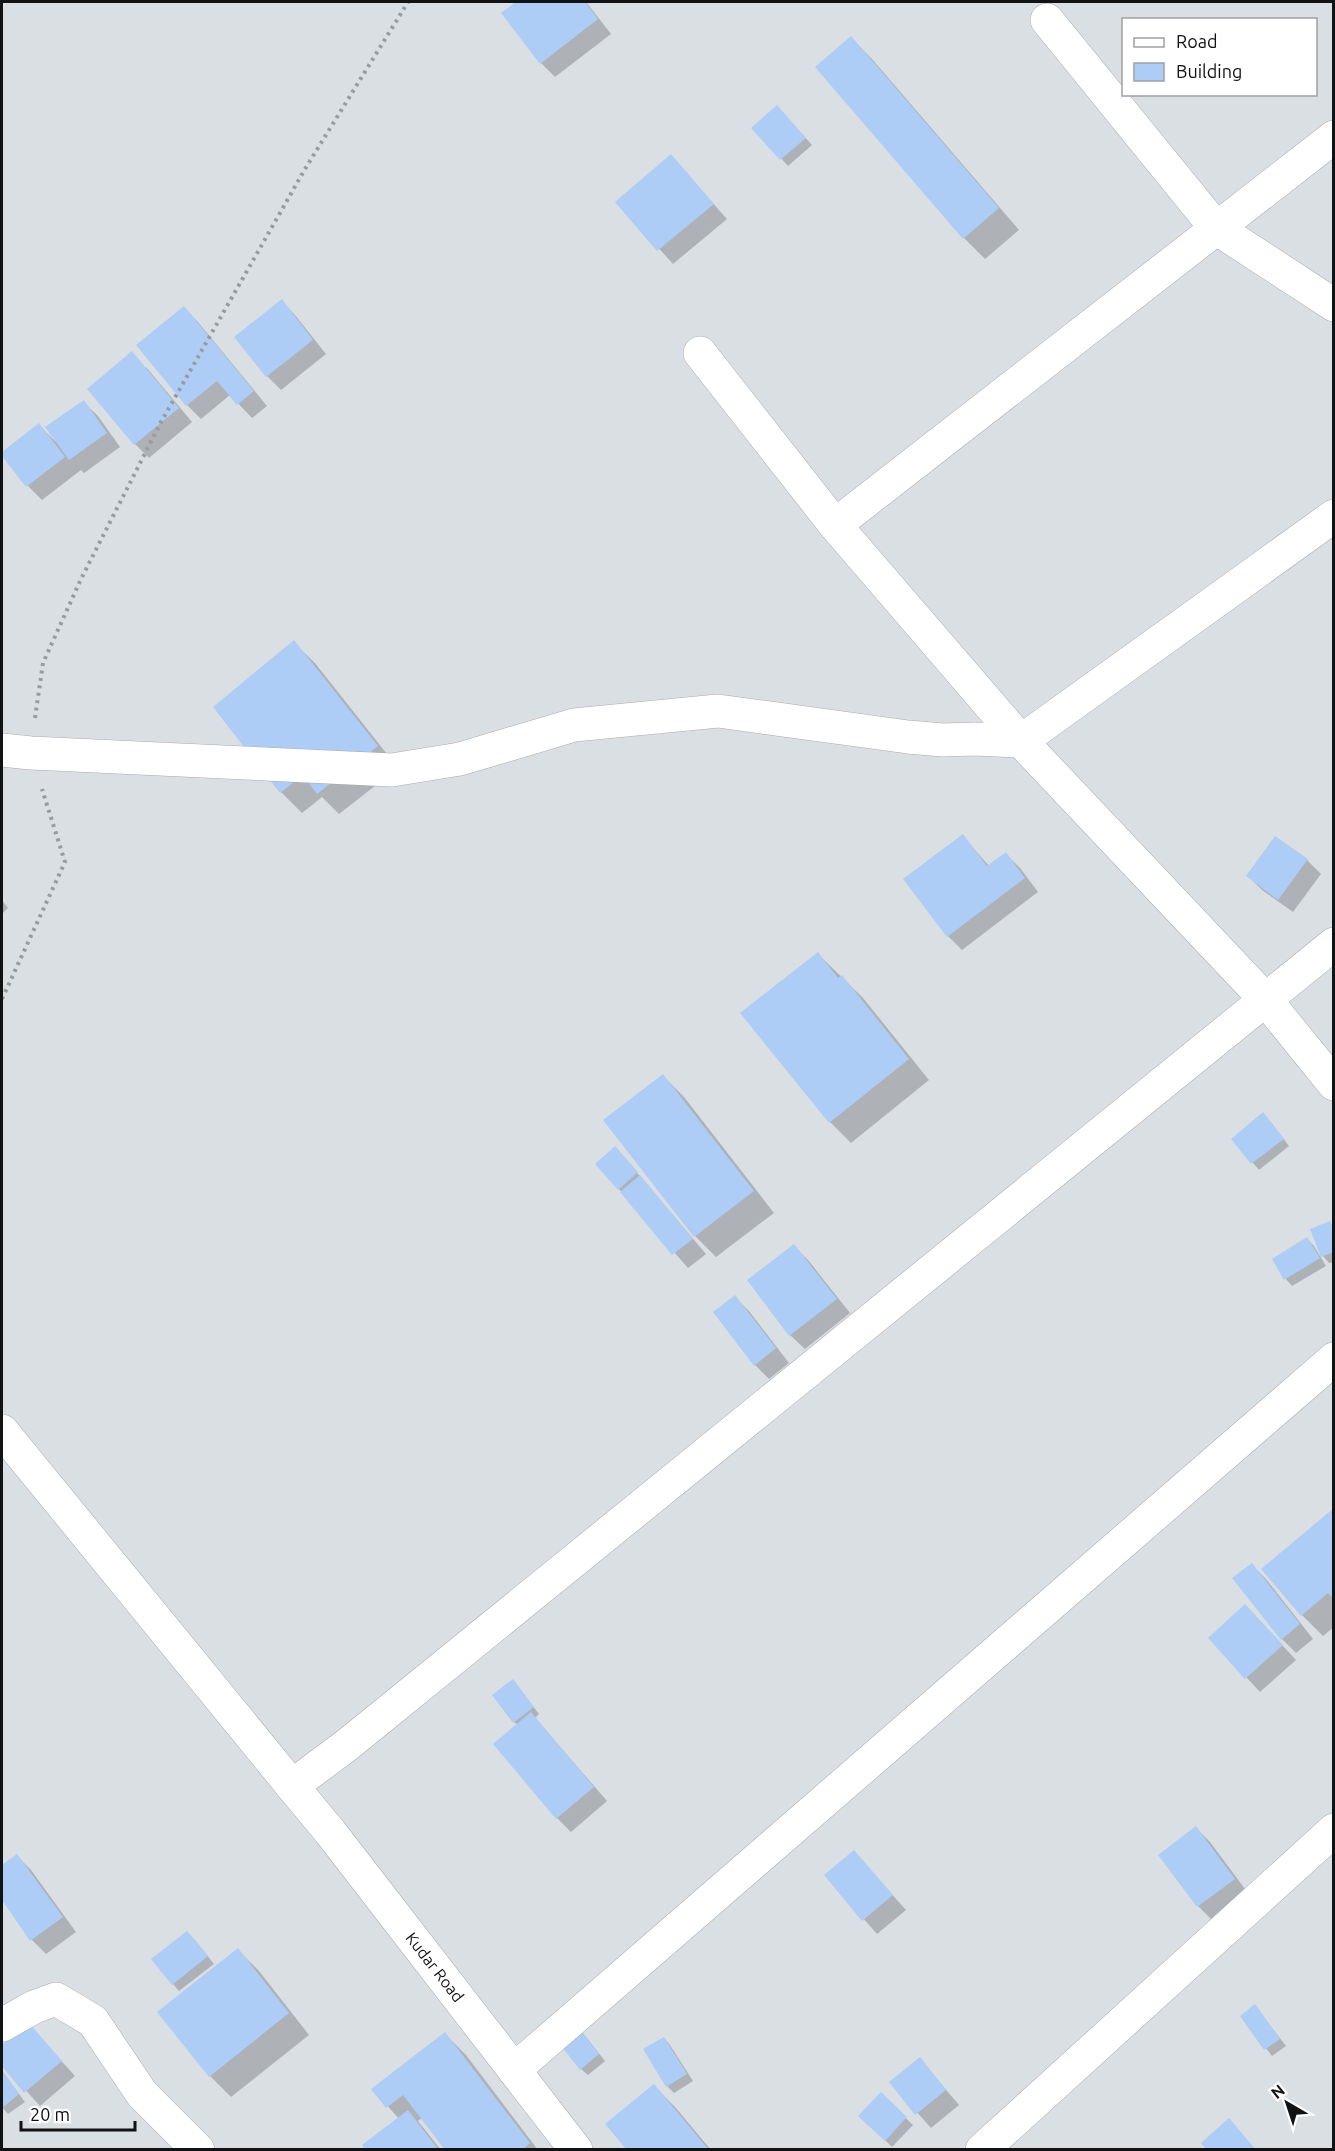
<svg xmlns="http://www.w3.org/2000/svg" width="1335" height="2151" font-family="Ubuntu,sans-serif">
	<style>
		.shadow { fill: #0003 }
		.building { fill: #adccf6 }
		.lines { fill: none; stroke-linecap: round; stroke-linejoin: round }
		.minor-casing { stroke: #a7acb1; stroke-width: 34 }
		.tertiary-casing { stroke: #a7acb1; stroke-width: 34 }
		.path { stroke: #989ca0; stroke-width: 4; stroke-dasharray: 3 4.5; stroke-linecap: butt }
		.minor { stroke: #fff; stroke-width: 33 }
		.tertiary { stroke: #fff; stroke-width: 33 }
		.labels { text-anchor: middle; stroke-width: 4.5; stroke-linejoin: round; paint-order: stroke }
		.street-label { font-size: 16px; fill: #111214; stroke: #fff }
	</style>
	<rect width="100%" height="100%" fill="#dadfe4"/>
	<!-- shadow -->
	<g class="shadow">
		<polygon points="518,2 586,2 611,34 555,77 541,63 503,13"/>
		<polygon points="851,38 872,59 1019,230 985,259 964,238 817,68"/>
		<polygon points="784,114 812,145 788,166 754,129"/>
		<polygon points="671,156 727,219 673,264 617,202"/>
		<polygon points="281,301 295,315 326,354 281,390 267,376 236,337"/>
		<polygon points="184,308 198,322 267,406 252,418 230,395 201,419 187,405"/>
		<polygon points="146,367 192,422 149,458 135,444"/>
		<polygon points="83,402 98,416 120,447 84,473 81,470 42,500 28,486 2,454 39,425 55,441"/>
		<polygon points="294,643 315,663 398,768 339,814 322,797 302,813 281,792"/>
		<polygon points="963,836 989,866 1006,854 1020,868 1038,892 962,950 948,936"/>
		<polygon points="1307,860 1321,874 1293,912 1262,890 1248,876"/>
		<polygon points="2,900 8,908 2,914"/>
		<polygon points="818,954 863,998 929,1080 851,1143 830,1122"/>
		<polygon points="663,1076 684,1097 774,1213 716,1257 695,1236"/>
		<polygon points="1270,1121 1289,1146 1259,1170 1233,1139"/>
		<polygon points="621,1154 706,1254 688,1268 597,1164"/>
		<polygon points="1329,1223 1334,1227 1334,1262 1329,1263 1323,1256 1312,1230"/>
		<polygon points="1307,1239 1314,1246 1326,1266 1292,1286 1286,1279 1274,1259"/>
		<polygon points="794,1246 808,1260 850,1313 805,1349 790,1335"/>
		<polygon points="735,1297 749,1311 789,1363 769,1379 755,1365"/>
		<polygon points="1334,1510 1334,1627 1323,1636 1302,1615"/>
		<polygon points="1252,1565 1266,1579 1313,1639 1296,1653 1282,1639"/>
		<polygon points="1259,1620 1296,1660 1260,1692 1210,1638"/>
		<polygon points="513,1681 539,1714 535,1718 607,1801 571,1832 557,1818 518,1725 514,1722"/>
		<polygon points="1196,1828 1210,1842 1248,1893 1212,1920 1198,1906 1160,1855"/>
		<polygon points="854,1852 906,1910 877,1934 826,1876"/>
		<polygon points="17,1856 31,1870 76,1932 46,1954 32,1940 2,1898 2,1867"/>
		<polygon points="194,1939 214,1964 179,1991 173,1984"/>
		<polygon points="238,1950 259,1971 309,2035 231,2097 210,2076"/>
		<polygon points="1255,2006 1286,2046 1272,2056 1242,2017"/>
		<polygon points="28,2024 75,2076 40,2106 2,2064 2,2047"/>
		<polygon points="582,2032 605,2061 588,2075 581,2069"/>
		<polygon points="445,2034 466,2055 538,2150 447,2150 422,2118 418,2121 441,2150 367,2150 399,2119 373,2089"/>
		<polygon points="664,2038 670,2045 693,2081 674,2093 667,2086 645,2049"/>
		<polygon points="920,2059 959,2105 931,2128 891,2083"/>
		<polygon points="2,2071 25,2102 8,2114 2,2107"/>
		<polygon points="654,2086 675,2107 711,2150 629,2150"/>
		<polygon points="881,2094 913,2125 892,2147 860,2116"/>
	</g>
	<!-- building -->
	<g class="building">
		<polygon points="516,2 585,2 598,19 540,64 501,13"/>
		<polygon points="851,36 999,208 963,239 815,67"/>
		<polygon points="777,105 806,138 780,160 751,128"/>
		<polygon points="671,154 714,204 657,251 615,202"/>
		<polygon points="282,299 313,340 266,377 234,337"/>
		<polygon points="184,306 254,391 237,405 217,381 186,406 136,345"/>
		<polygon points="132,351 179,408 134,445 87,389"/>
		<polygon points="84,400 107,433 69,460 45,427"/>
		<polygon points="39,423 65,457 26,487 2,456 2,452"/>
		<polygon points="294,640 378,746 317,794 303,775 280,793 213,707"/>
		<polygon points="963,834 987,866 1006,852 1025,878 947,937 903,879"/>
		<polygon points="1275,836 1308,859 1278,900 1246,876"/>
		<polygon points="818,952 838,978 842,975 909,1059 829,1123 740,1013"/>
		<polygon points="663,1074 754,1191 694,1237 603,1120"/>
		<polygon points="1263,1112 1284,1139 1251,1164 1231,1139"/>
		<polygon points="615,1146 638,1172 618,1190 595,1164"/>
		<polygon points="640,1175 693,1239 672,1255 620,1192"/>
		<polygon points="1330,1221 1334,1230 1334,1252 1321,1257 1310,1229"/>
		<polygon points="1307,1237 1320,1258 1284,1280 1272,1259"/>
		<polygon points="794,1244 837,1299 789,1336 747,1280"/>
		<polygon points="735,1295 776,1348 754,1366 713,1312"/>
		<polygon points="1334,1508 1334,1599 1328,1593 1301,1616 1261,1569"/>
		<polygon points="1252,1563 1300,1624 1281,1640 1232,1578"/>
		<polygon points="1245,1604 1283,1645 1245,1679 1208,1638"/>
		<polygon points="513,1679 534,1707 513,1723 492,1695"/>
		<polygon points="531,1712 594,1787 556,1819 493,1744"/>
		<polygon points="1196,1826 1235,1879 1197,1907 1158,1855"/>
		<polygon points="854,1850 893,1895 862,1921 824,1875"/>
		<polygon points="17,1854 63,1917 30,1941 2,1900 2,1865"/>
		<polygon points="187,1931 208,1956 172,1985 151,1959"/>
		<polygon points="238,1948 289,2013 209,2077 157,2012"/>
		<polygon points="1255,2004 1280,2039 1264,2050 1240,2016"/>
		<polygon points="28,2022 62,2061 24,2093 2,2066 2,2045"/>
		<polygon points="575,2023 599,2054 580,2070 555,2038"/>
		<polygon points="445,2032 530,2143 522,2150 445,2150 403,2095 386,2108 371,2089"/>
		<polygon points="664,2037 687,2074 666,2087 643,2049"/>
		<polygon points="920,2057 946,2090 915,2115 889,2082"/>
		<polygon points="2,2070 19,2094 2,2108"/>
		<polygon points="654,2084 709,2150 627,2150 605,2124"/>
		<polygon points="881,2092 907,2117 885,2141 858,2116"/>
		<polygon points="408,2110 439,2150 365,2150 362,2145"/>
		<polygon points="1229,2118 1256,2150 1207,2150 1201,2143"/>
	</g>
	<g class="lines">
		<!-- minor casing -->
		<g class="minor-casing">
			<g id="minor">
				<polyline points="1047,20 1216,228 1334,305"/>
				<polyline points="700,353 835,525 1021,741 1265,999 1334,1084"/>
				<polyline points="835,525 1334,137"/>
				<polyline points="2,750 31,753 392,770 460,759 574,725 718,711 908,737 943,740 975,739 1021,741 1334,516"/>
				<polyline points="2,1431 292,1786"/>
				<polyline points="2,2025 34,2007 56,1999 93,2021 142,2094 198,2150"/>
				<polyline points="514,2070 1334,1359"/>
				<polyline points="982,2150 1334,1830"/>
			</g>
		</g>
		<!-- tertiary casing -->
		<g class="tertiary-casing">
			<polyline id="tertiary" points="576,2150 331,1833 292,1786 347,1745 1334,944"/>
		</g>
		<!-- path -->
		<g class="path">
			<polyline points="35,718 43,663 81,579 161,422 305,169 408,2"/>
			<polyline points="2,999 65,862 42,789"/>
		</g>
		<!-- minor -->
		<use href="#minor" class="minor"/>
		<!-- tertiary -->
		<use href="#tertiary" class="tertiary"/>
	</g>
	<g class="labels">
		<!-- street labels -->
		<g class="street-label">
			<text transform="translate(435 1967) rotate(52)" y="6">Kudar Road</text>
		</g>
	</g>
	<!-- border -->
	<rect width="1335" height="2151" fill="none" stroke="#111214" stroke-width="6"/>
	<!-- legend -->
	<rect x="1122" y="18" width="195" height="78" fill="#ffffff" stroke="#a0a0a1" stroke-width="1.5"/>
	<rect x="1134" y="38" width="30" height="9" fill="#ffffff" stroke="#a0a0a1" stroke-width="1.5"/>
	<text x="1176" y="48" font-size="18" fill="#111214">Road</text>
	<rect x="1134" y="63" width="30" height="18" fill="#adccf6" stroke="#a0a0a1" stroke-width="1.5"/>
	<text x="1176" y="78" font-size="18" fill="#111214">Building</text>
	<!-- north arrow -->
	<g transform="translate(1287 2103) rotate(321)" stroke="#ffffff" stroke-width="4.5" paint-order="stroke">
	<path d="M0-4.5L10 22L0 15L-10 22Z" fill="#111214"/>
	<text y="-9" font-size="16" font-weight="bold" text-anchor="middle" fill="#111214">N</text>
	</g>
	<!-- scale -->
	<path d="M21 2121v9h114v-9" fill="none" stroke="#111214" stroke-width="3"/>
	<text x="30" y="2121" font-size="18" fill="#111214" stroke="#ffffff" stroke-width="4.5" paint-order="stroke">20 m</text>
</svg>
